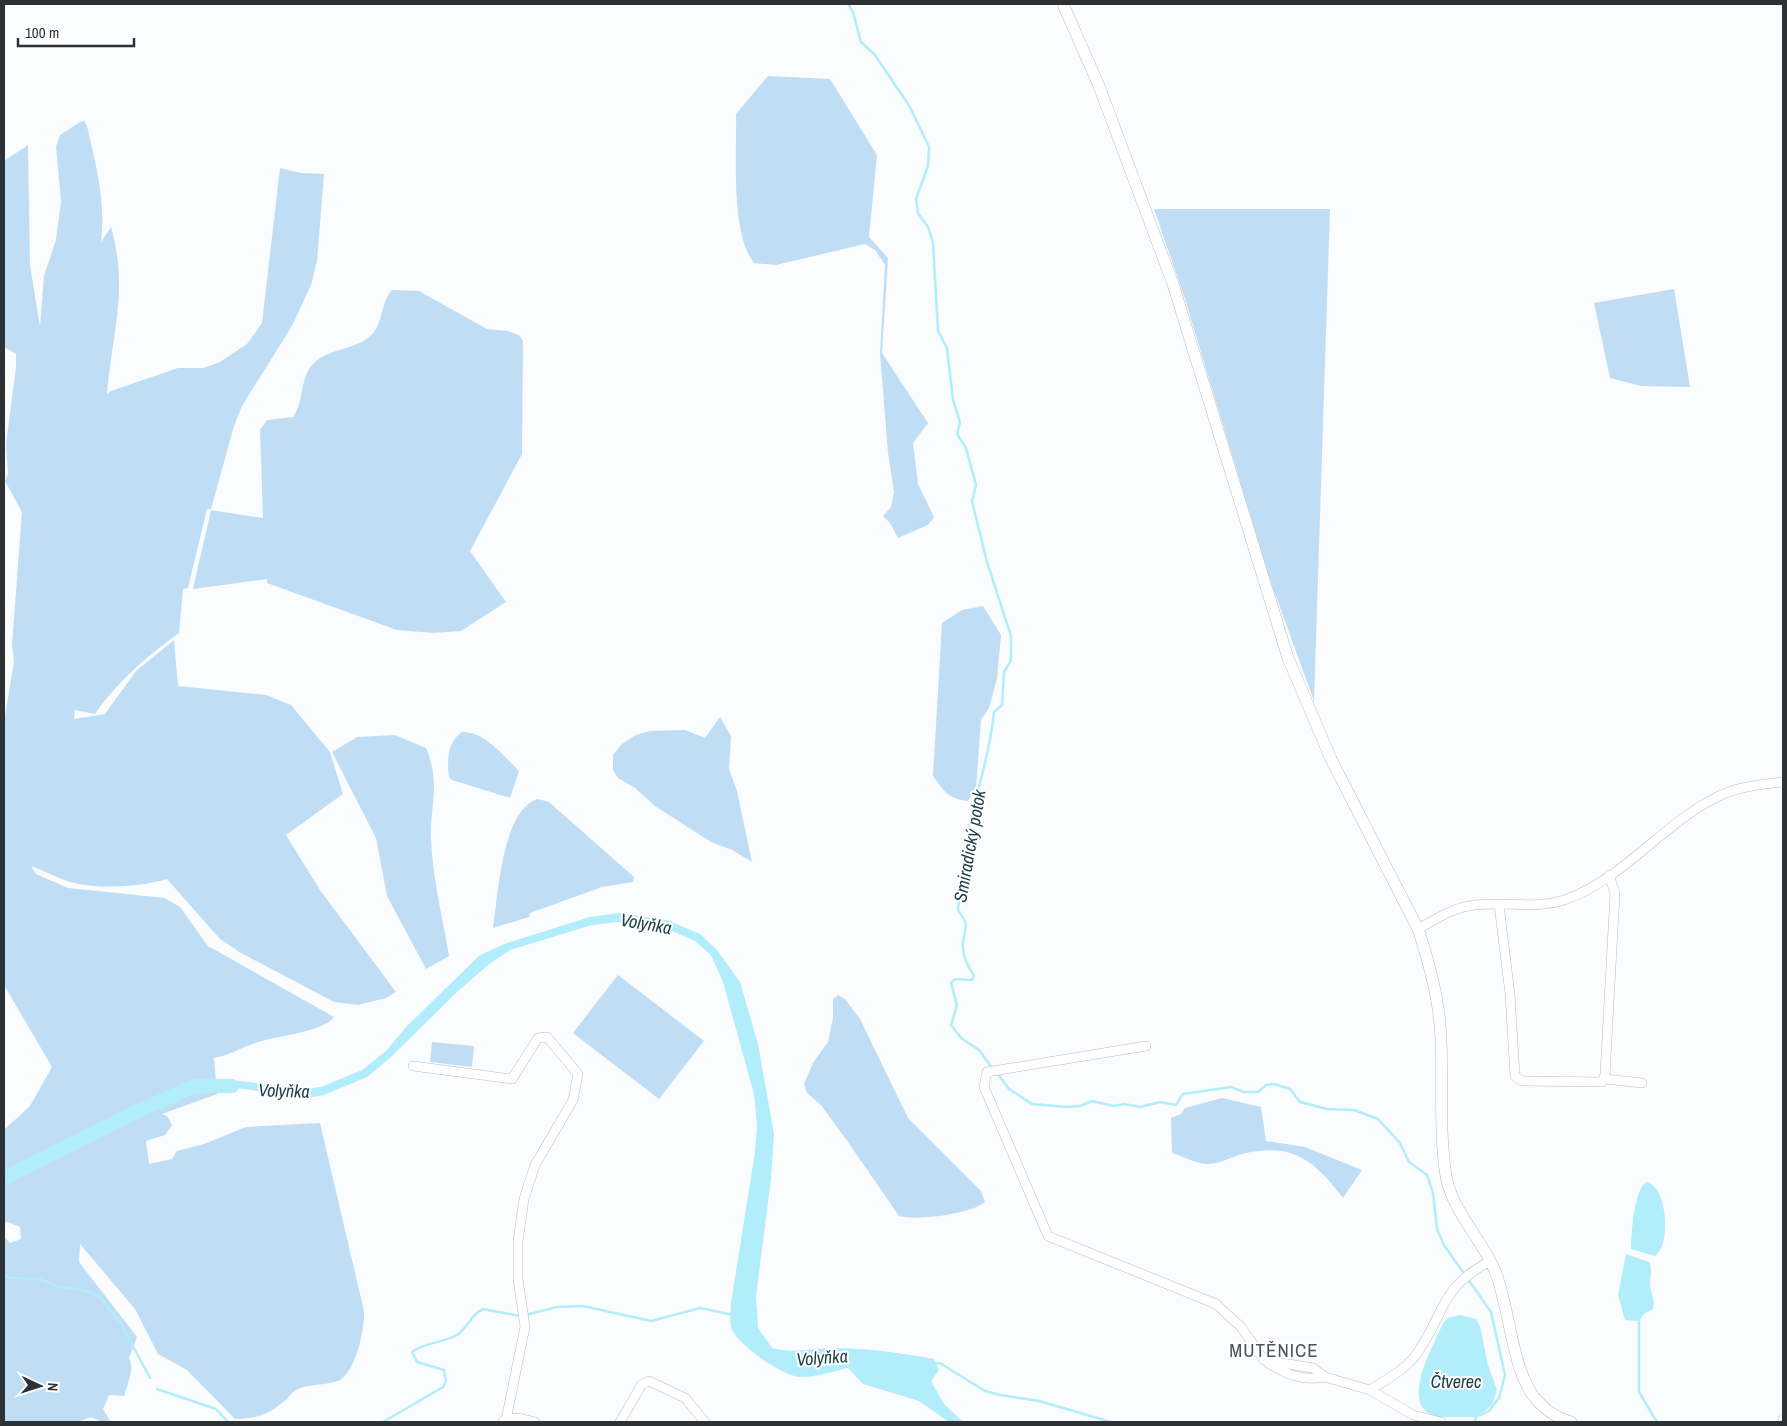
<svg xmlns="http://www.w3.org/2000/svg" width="1787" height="1426" font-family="'Archivo Narrow',sans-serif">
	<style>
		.green { fill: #bfdef6 }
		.water { fill: #b1edfb }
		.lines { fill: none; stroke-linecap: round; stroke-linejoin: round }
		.stream { stroke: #b1edfb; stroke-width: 2.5 }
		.river { stroke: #b1edfb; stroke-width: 14 }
		.minor-casing { stroke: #b5bec6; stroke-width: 10 }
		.tertiary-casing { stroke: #b5bec6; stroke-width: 12 }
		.minor { stroke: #fff; stroke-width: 9 }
		.tertiary { stroke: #fff; stroke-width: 11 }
		.labels { text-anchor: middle; stroke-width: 4; stroke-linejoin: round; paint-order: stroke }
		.water-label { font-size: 18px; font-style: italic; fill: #1c4148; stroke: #fff }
		.quarter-label { font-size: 19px; letter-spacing: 1px; fill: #4c545b; stroke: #fff }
	</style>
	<rect width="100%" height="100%" fill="#fafcfe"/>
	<!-- green -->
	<g class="green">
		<path d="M768,76L830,79L877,155L869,237L888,258L882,353L928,423L913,443L918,484L934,517L928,525L898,538L890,523L883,516L891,507L894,492L888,453L880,353L885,265L875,250L865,244L776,265L754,263C730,232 737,154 736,114Z"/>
		<path d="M84,121L87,126C96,165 106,202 101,242L111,227C129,290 112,333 107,394L111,391L178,368H203L220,362L247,344L262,323L280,168L301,173L324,174L317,261L311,285L292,326L242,406L234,426L211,509H207L188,588L183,589L179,633C146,657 119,680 95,714L75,710L74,719L105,714L136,671L174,640L178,686L266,695L291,705L330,752L343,794L286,835L320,890L396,992L386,998L358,1005L334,1002L241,953L220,939L167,879C141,887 94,890 67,881C55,877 43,870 31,866L36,874L68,888L165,898L180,907L208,946L334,1017C323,1032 276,1036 258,1042C242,1047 230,1055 214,1058L217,1094L162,1114L167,1116L172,1125L165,1135L146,1141L149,1164L172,1159L177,1151L204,1144L246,1127L320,1123L364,1311C365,1328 356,1373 338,1381C324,1386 309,1383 296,1390C290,1394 288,1399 282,1403C268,1415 253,1419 235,1419L187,1370L158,1354L135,1309L80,1244L79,1262L137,1337L129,1358C135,1369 127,1385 124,1396L109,1395L103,1409L111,1422H103L91,1417L78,1422H4V1236L10,1243L21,1239L20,1227L8,1222L4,1223V1130L30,1106L52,1067L4,985V722L14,662L12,644L22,512L5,481L8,474L6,444L16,367V354L4,347V161L28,145L30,265L40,327L44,276L56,240L61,201L56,147L60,135L80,122Z"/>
		<polygon points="1154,209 1330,209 1314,701 1269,577 1185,299"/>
		<polygon points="1674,289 1690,387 1641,386 1610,378 1594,303"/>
		<path d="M392,290L419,291L487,329L507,331L519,335L523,341L522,454L470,551L506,602L461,631L433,633L397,630L267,583V579L193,589L211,510L263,518L260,430L267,420L293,417C304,402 300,377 313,364C330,346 363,351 376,329C383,317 382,300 392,290Z"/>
		<path d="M983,606L1001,635L997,679L989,708L981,720L976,789L968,801C948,799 944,791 933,776L942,623L962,610Z"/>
		<polygon points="720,717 731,736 729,769 737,791 752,862 732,850 711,842 655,806 635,788 618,778 613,770 613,755 622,744 636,735 650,731 685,730 705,738"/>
		<path d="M462,732C484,731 504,756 519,771L510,798L452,780L449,777C447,761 447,742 462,732Z"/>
		<path d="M395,735L426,748C441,784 430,803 431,838C432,877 443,918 449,956L426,969L387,896L376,838L332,752L357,737Z"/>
		<path d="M538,799L549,802L634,877L633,882L602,887L530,913L529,917L493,928C498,896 502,809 538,799Z"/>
		<polygon points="618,975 704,1041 659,1099 573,1033"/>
		<path d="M838,995L845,999L860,1019L908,1118L981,1191L985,1202C971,1214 917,1221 899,1216L848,1142L821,1105L807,1093L804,1084L813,1063L828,1042L833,1018V999Z"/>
		<polygon points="432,1042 474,1046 472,1067 430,1062"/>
		<path d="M1222,1098L1261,1107L1266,1141L1305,1147L1362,1170L1343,1198C1314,1160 1292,1142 1242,1154C1230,1157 1219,1165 1205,1164C1195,1163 1182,1156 1172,1153L1171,1118L1181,1114L1185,1108Z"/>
	</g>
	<!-- water -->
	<g class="water">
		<path d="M618,913L667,920L700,934L717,950L740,982L758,1044L774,1134L771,1179L756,1296L758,1328L772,1348C793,1354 812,1348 834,1348C868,1348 901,1353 934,1359L939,1370L931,1381L944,1404L963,1422H949L919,1401L863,1384L848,1368C834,1371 817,1377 802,1377C784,1378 740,1346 732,1330C729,1323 731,1310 731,1303L755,1152L757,1125L754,1094L723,982L711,955L695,941L665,928L618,922L592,925L510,950L488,965L456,993L391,1057L367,1077L324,1095L306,1098L215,1085L240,1081L306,1089L321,1087L362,1070L386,1051L406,1027L480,955L507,943L590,917Z"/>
		<path d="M1646,1182C1668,1186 1671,1246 1655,1256L1631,1249C1631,1233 1634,1191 1646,1182Z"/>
		<path d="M1626,1254L1649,1262C1653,1269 1650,1276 1650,1283C1650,1292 1656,1300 1653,1309L1644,1314L1639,1321L1625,1320L1618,1295Z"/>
		<path d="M1460,1315L1476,1319L1480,1326L1488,1365L1497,1390L1492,1405L1478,1417H1437C1397,1406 1434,1346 1443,1323L1448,1318Z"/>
	</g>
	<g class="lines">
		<!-- stream -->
		<g class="stream">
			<path d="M848,4L853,12L861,42L875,55L910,107L929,147L928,166L916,199L918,213L928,227L933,243L938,331L947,348L953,400L960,422L957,434L966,448L976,485L972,501L987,562L1011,636V661L1004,672L1002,705L994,712C990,750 979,785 970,822C964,851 961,881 958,910C970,926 965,926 963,943C962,955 968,967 974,976L972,980L955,979L951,983L957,1005L951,1025L961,1038L979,1050L993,1069"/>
			<polyline points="997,1073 1009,1089 1032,1104 1067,1107 1080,1106 1092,1101 1114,1106 1124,1104 1140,1107 1160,1102 1176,1105 1183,1094 1231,1087 1244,1092 1258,1092 1266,1085 1274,1084 1290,1089 1300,1102 1327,1109 1354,1110 1378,1119 1400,1143 1409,1162 1427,1175 1433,1193 1437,1229 1444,1245 1491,1312 1505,1375 1499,1398 1489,1411 1481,1415"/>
			<polyline points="4,1275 9,1278 40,1279 56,1286 87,1291 100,1297 121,1324 150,1378"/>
			<polyline points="526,1315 557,1307 583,1306 651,1321 700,1308 733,1315"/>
			<polyline points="1639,1321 1639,1392 1657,1422"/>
			<polyline points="934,1363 940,1363 985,1391 1000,1395 1039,1401 1111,1422"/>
			<polyline points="157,1389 216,1409 228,1422"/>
			<path d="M383,1422L443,1387L446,1381L444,1370L417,1362L412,1352C425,1342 443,1343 457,1335C468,1328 471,1314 483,1309L520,1316"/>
			<polyline points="1475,1422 1476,1417"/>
		</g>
		<!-- river -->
		<polyline class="river" points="4,1178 136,1112 195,1086 232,1086"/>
		<!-- minor casing -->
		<g class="minor-casing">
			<g id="minor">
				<polyline points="1499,905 1510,994 1515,1076 1522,1081 1602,1082 1605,1075 1615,893 1609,875"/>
				<path d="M1418,929C1434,920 1451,909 1469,906C1500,900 1533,910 1564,900C1623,880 1662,824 1717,797C1736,787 1762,784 1783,782"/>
				<path d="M1146,1046L987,1072L984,1087L1048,1236L1216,1304L1241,1327L1264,1360L1313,1368L1325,1377L1370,1390C1387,1379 1407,1369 1418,1352C1447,1309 1439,1289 1490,1261"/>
				<polyline points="413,1066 512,1079 538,1038 547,1037 578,1074 573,1100 535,1165 524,1199 518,1241 518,1279 525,1327 506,1420 517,1418 535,1422"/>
				<polyline points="1605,1079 1642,1083"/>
				<path d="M1268,1363C1288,1375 1302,1381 1325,1377"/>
				<polyline points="1370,1390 1413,1415 1441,1422"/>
				<polyline points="620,1422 642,1384 649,1381 685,1398 705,1422"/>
				<polyline points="1783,1422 1783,1419"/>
			</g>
		</g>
		<!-- tertiary casing -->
		<g class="tertiary-casing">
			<g id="tertiary">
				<path d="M1063,4L1099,86L1173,284L1288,658L1331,759L1418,929C1430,965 1440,1002 1441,1040C1443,1085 1439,1132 1446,1176C1452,1211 1482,1239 1495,1271C1510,1308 1511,1366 1534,1397C1545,1410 1555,1417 1571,1422"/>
				<polyline points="504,1422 506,1420"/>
			</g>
		</g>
		<!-- minor -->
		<use href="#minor" class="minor"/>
		<!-- tertiary -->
		<use href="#tertiary" class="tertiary"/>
	</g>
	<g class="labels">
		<!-- water labels -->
		<g class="water-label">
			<text transform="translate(970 846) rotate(-80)" y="6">Smiradický potok</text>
			<text transform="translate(646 924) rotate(10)" y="6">Volyňka</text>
			<text transform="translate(284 1091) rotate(2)" y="6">Volyňka</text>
			<text transform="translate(822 1358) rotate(-4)" y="6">Volyňka</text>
			<text x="1456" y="1388">Čtverec</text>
		</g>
		<!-- quarter labels -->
		<g class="quarter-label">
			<text x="1274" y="1357">MUTĚNICE</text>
		</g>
	</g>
	<!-- border -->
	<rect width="1787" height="1426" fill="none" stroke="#2e3235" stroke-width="10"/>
	<!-- north arrow -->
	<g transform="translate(40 1386) rotate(94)" stroke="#ffffff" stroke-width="4" paint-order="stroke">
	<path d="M0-4L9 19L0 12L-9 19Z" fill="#2e3235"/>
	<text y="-8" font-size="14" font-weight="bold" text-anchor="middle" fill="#2e3235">N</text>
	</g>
	<!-- scale -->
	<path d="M18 38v8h116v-8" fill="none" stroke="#2e3235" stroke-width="2.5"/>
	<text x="25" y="38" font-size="15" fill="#2e3235" stroke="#ffffff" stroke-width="4" paint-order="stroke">100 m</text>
</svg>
